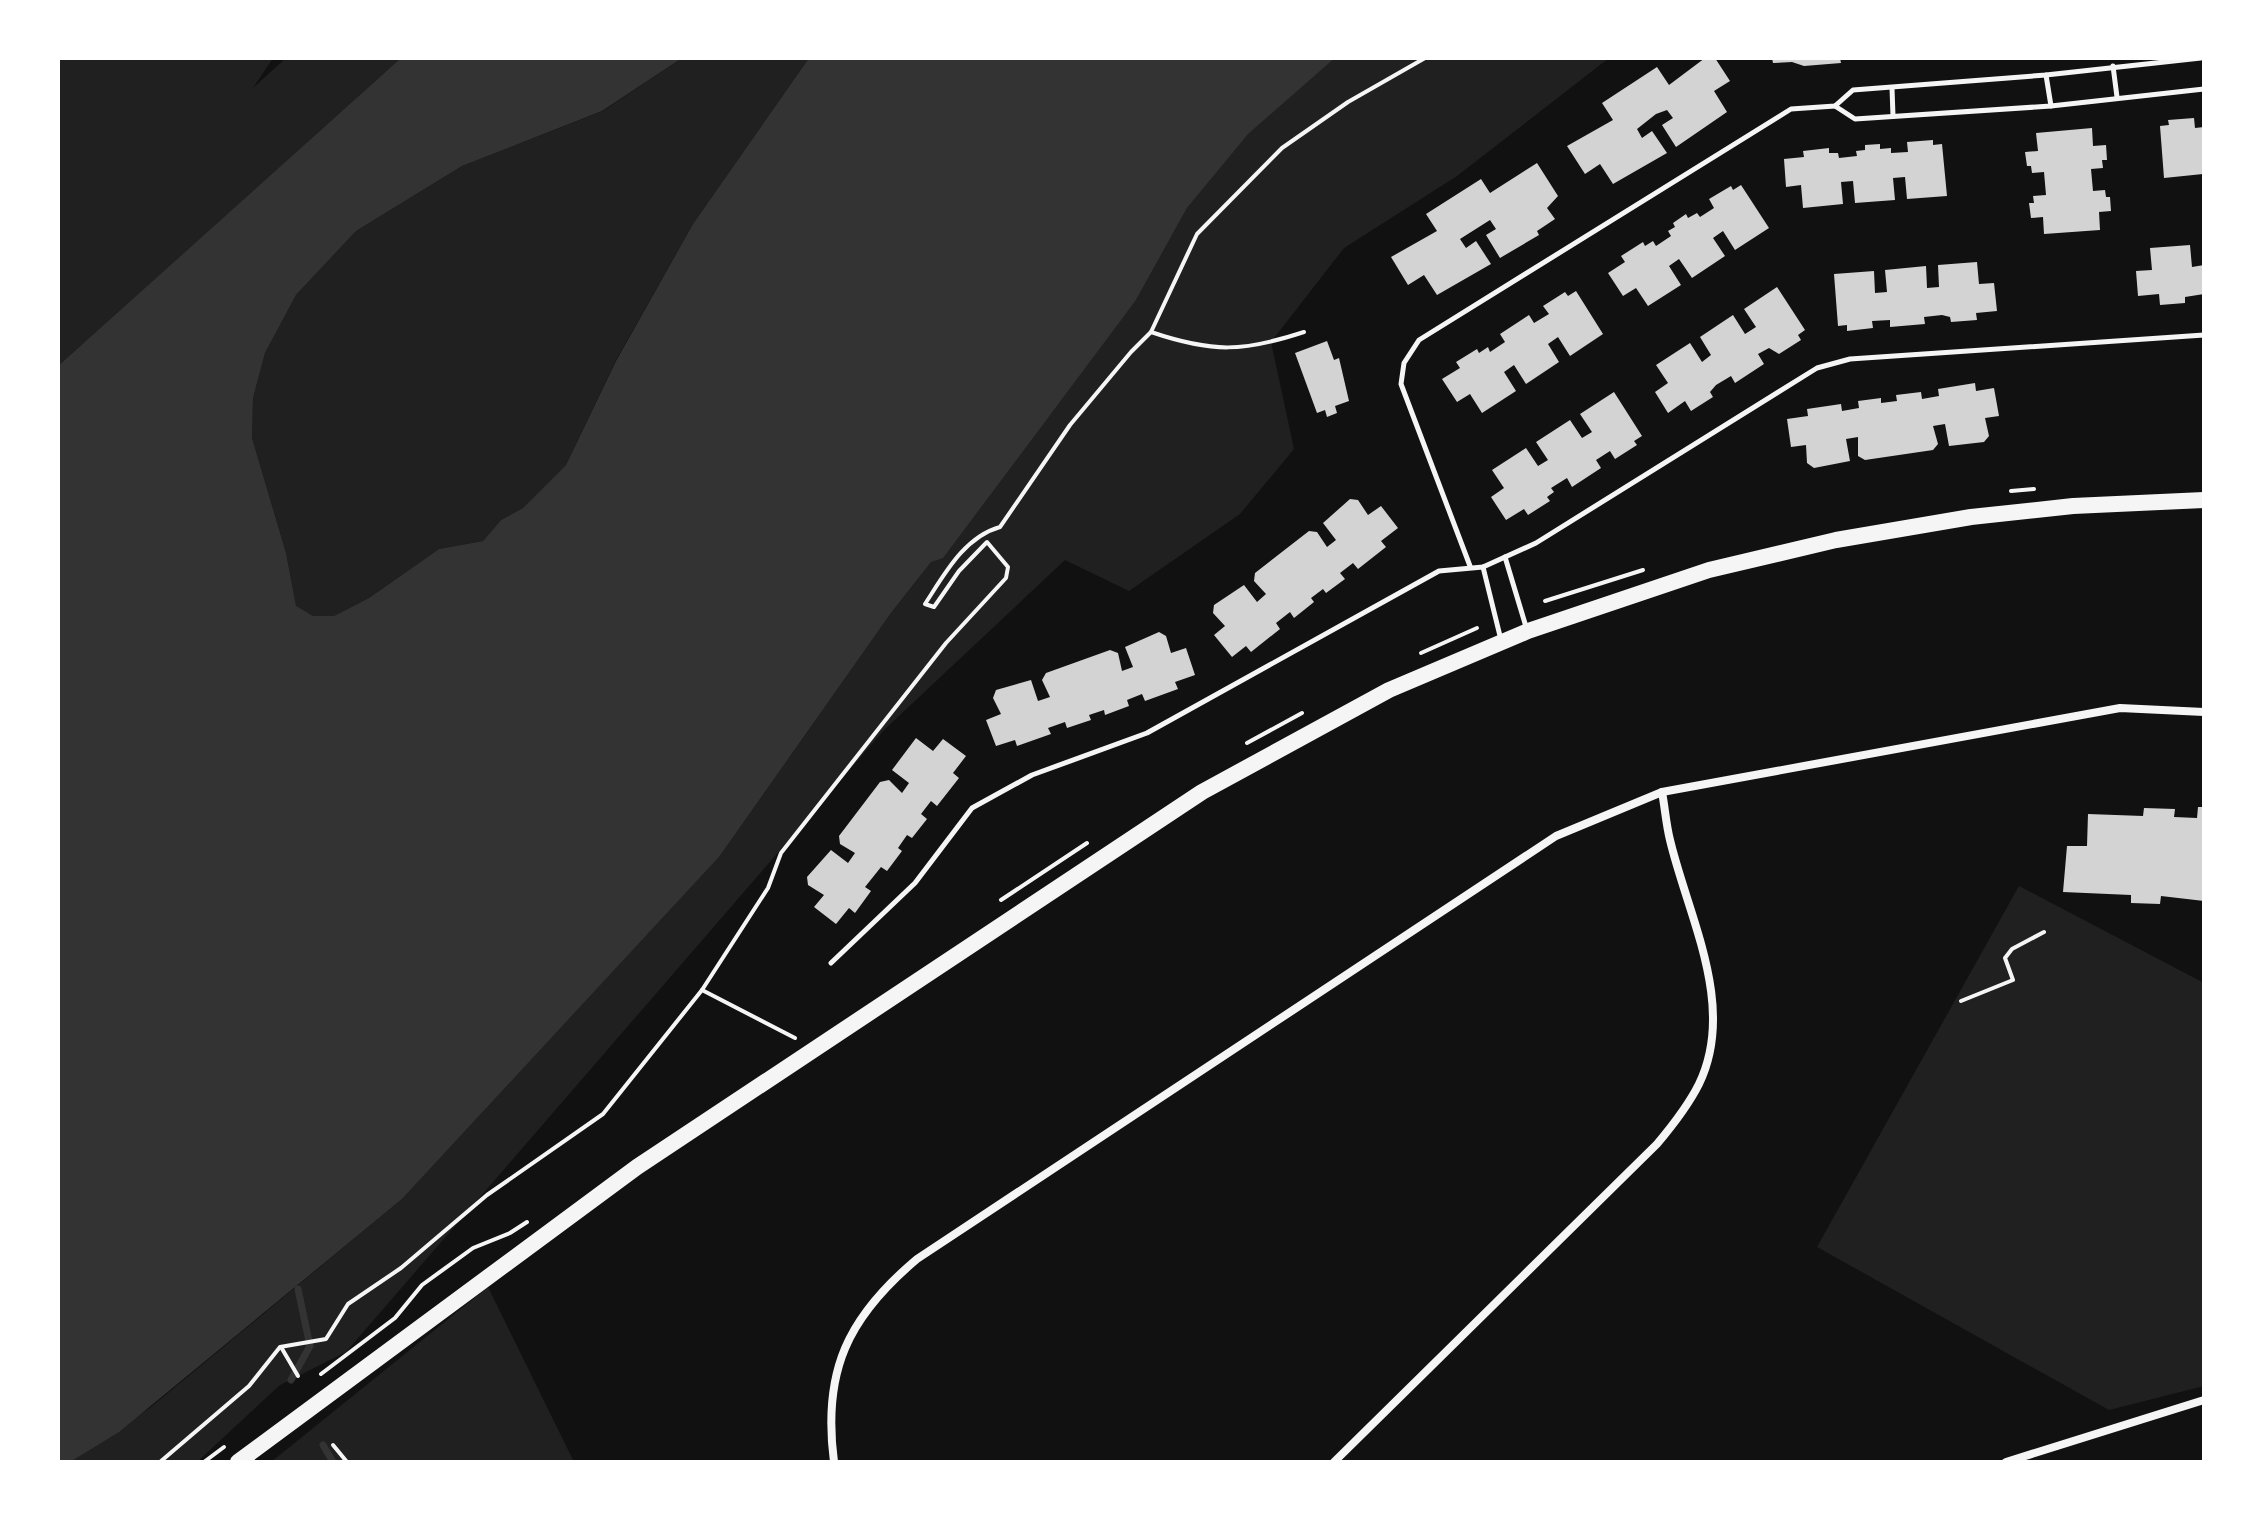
<svg xmlns="http://www.w3.org/2000/svg" width="2262" height="1520" font-family="'Source Sans 3',sans-serif">
	<style>
		.green { fill: #202020 }
		.water { fill: #333 }
		.lines { fill: none; stroke-linecap: round; stroke-linejoin: round }
		.stream { stroke: #333; stroke-width: 7 }
		.building { fill: #d3d3d3 }
		.path { stroke: #f5f5f5; stroke-width: 4 }
		.service { stroke: #f5f5f5; stroke-width: 5 }
		.minor { stroke: #f5f5f5; stroke-width: 8 }
		.secondary { stroke: #f5f5f5; stroke-width: 16 }
	</style>
	<rect width="100%" height="100%" fill="#111"/>
	<!-- green -->
	<g class="green">
		<polygon points="58,58 273,58 253,88 286,58 401,58 58,366"/>
		<polygon points="682,58 809,58 693,224 616,360 566,465 523,508 501,520 483,541 439,549 369,598 334,616 313,616 296,607 286,553 252,438 253,398 265,353 296,295 356,231 462,166 603,111"/>
		<polygon points="1335,58 1609,58 1457,176 1344,248 1271,342 1294,449 1240,514 1129,591 1065,560 884,730 346,1352 280,1385 197,1462 70,1462 151,1407 402,1199 719,857 891,613 1136,300 1187,208 1247,134"/>
		<polygon points="2019,886 2204,983 2204,1386 2109,1410 1817,1247"/>
		<polygon points="488,1287 574,1462 271,1462"/>
	</g>
	<!-- water -->
	<polygon class="water" points="401,58 682,58 602,111 462,166 356,231 296,295 265,353 253,398 252,438 286,553 296,606 313,616 334,616 369,598 439,549 483,541 501,520 523,508 566,465 616,361 693,224 809,58 1335,58 1248,134 1187,208 1136,300 943,558 931,562 891,613 719,857 402,1199 119,1432 70,1462 58,1462 58,366"/>
	<g class="lines">
		<!-- stream -->
		<g class="stream">
			<polyline points="291,1380 310,1346 298,1289"/>
			<polyline points="323,1445 333,1462"/>
		</g>
	</g>
	<!-- building -->
	<g class="building">
		<polygon points="1705,58 1715,58 1730,81 1714,91 1727,112 1676,147 1662,125 1673,118 1667,110 1656,114 1637,129 1642,138 1652,131 1667,153 1613,184 1600,164 1585,174 1567,146 1613,120 1602,103 1657,67 1669,85"/>
		<polygon points="1772,58 1840,58 1841,63 1804,66 1792,62 1773,63"/>
		<polygon points="2194,118 2195,128 2204,127 2203,174 2164,178 2160,126 2169,125 2168,120"/>
		<polygon points="2092,128 2093,146 2106,145 2107,160 2102,160 2103,168 2091,169 2093,191 2105,190 2106,197 2110,197 2111,211 2099,212 2100,230 2044,234 2043,217 2031,218 2029,203 2034,203 2033,196 2046,195 2044,172 2032,173 2031,166 2027,166 2025,152 2038,151 2036,133"/>
		<polygon points="1933,140 1933,145 1942,144 1947,196 1907,199 1905,177 1893,178 1895,200 1855,203 1853,181 1841,182 1843,204 1803,208 1801,185 1786,187 1784,159 1804,157 1803,151 1829,148 1829,153 1838,153 1839,158 1857,156 1856,151 1865,150 1865,145 1880,144 1880,149 1891,148 1891,153 1908,152 1907,142"/>
		<polygon points="1537,163 1558,196 1547,208 1555,219 1537,231 1539,235 1500,258 1486,235 1496,229 1490,220 1460,239 1466,248 1476,241 1491,264 1437,295 1424,275 1408,285 1391,257 1437,231 1426,214 1481,179 1490,193"/>
		<polygon points="1741,185 1769,228 1735,250 1723,231 1713,238 1725,256 1692,278 1679,259 1669,266 1681,285 1648,306 1636,288 1623,296 1608,273 1625,262 1621,256 1643,242 1645,246 1653,241 1656,246 1671,236 1668,231 1675,227 1673,223 1686,214 1688,218 1697,213 1700,217 1714,208 1709,199 1731,186 1733,190"/>
		<polygon points="2190,245 2192,267 2204,265 2204,294 2185,297 2185,303 2160,305 2159,294 2138,296 2136,271 2152,270 2150,248"/>
		<polygon points="1977,262 1979,284 1994,283 1997,311 1976,313 1977,320 1951,322 1950,317 1942,315 1924,317 1925,324 1890,327 1890,320 1872,321 1873,328 1847,331 1847,325 1838,326 1834,274 1874,271 1875,293 1887,292 1885,270 1926,266 1927,288 1939,287 1938,265"/>
		<polygon points="1777,287 1805,330 1798,335 1801,340 1779,354 1769,348 1758,354 1764,364 1735,383 1731,376 1716,385 1710,392 1713,397 1691,411 1685,401 1668,413 1655,392 1668,383 1656,365 1690,343 1702,362 1711,355 1700,337 1733,315 1745,334 1756,327 1744,309"/>
		<polygon points="1576,291 1603,334 1570,356 1558,337 1548,344 1559,362 1526,384 1514,365 1504,372 1516,391 1482,413 1470,394 1457,402 1442,379 1460,368 1456,362 1477,349 1479,353 1488,347 1490,352 1505,342 1500,334 1529,315 1534,323 1549,314 1543,306 1565,292 1568,296"/>
		<polygon points="1327,341 1334,360 1339,358 1349,401 1335,406 1337,413 1327,417 1325,410 1317,413 1295,353"/>
		<polygon points="1975,383 1976,391 1994,388 1999,416 1985,418 1989,436 1984,442 1949,446 1945,424 1933,426 1938,444 1933,450 1865,460 1858,456 1858,437 1846,439 1850,461 1814,468 1807,463 1806,445 1791,447 1787,419 1808,416 1807,409 1841,404 1842,411 1859,408 1858,401 1881,398 1881,403 1897,401 1896,395 1921,392 1922,399 1939,396 1938,389"/>
		<polygon points="1614,392 1642,436 1634,441 1637,445 1615,459 1610,451 1596,460 1601,468 1572,487 1567,478 1551,488 1554,492 1547,497 1550,501 1528,515 1524,509 1506,520 1491,497 1504,488 1492,470 1526,448 1538,466 1548,460 1536,442 1570,420 1582,438 1592,432 1580,414"/>
		<polygon points="1350,499 1358,500 1368,515 1381,506 1398,528 1381,541 1386,547 1358,569 1353,563 1340,573 1345,579 1326,593 1323,589 1311,598 1314,602 1294,618 1290,612 1276,623 1280,629 1251,652 1246,646 1232,657 1214,635 1225,626 1213,613 1214,605 1244,585 1257,602 1266,594 1254,581 1255,573 1309,531 1317,532 1327,547 1336,540 1323,523"/>
		<polygon points="1159,632 1166,636 1171,653 1186,648 1195,675 1175,682 1178,689 1145,701 1142,694 1127,700 1129,706 1105,715 1104,710 1089,715 1091,720 1067,728 1065,722 1048,728 1051,734 1017,746 1015,740 996,746 986,720 1001,714 993,698 996,690 1031,680 1038,701 1050,697 1042,680 1046,673 1110,650 1118,653 1122,671 1133,667 1125,647"/>
		<polygon points="916,738 933,751 943,739 966,756 953,773 959,778 937,806 931,801 921,814 927,819 912,838 907,835 898,848 902,851 887,871 881,867 865,887 871,891 855,913 849,908 836,924 814,907 824,895 808,885 807,877 831,850 848,863 855,853 840,844 839,836 880,782 889,780 902,793 909,783 892,770"/>
		<polygon points="2198,807 2204,807 2204,901 2161,896 2160,904 2131,903 2131,895 2063,892 2067,846 2087,846 2088,814 2143,816 2144,808 2175,809 2174,817 2197,818"/>
	</g>
	<g class="lines">
		<!-- path -->
		<g class="path">
			<path d="M1151,332C1213,353 1243,352 1304,332"/>
			<polyline points="2011,491 2034,489"/>
			<polyline points="1545,601 1643,570"/>
			<polyline points="1421,653 1477,628"/>
			<polyline points="1247,743 1302,713"/>
			<polyline points="1001,900 1087,843"/>
			<polyline points="702,990 795,1038"/>
			<polyline points="1961,1001 2013,980 2005,958 2012,949 2044,932"/>
			<polyline points="281,1347 298,1376"/>
			<polyline points="321,1374 395,1318 422,1285 473,1248 510,1233 527,1222"/>
			<polyline points="333,1445 347,1462"/>
			<path d="M160,1462L249,1386L280,1347L326,1339L348,1304L401,1268L487,1195L603,1114L702,990L768,888L781,853L946,643L1006,578L1008,567L987,542L959,571L934,607L925,604C944,575 964,537 1000,527L1070,425L1131,352L1151,332L1197,234L1282,148L1348,102L1425,58"/>
			<polyline points="204,1462 224,1447"/>
		</g>
		<!-- service -->
		<g class="service">
			<polyline points="2113,66 2117,97"/>
			<polyline points="2046,75 2051,106"/>
			<polyline points="1892,88 1893,116"/>
			<polyline points="1835,106 1855,119 2051,106 2204,89"/>
			<polyline points="1505,557 1527,630"/>
			<polyline points="1470,566 1401,384 1404,363 1419,340 1791,109 1835,106 1853,90 2046,75 2201,58"/>
			<polyline points="1483,567 1501,640"/>
			<polyline points="831,963 915,883 972,808 1032,775 1147,733 1439,571 1483,567 1536,543 1817,368 1850,359 2204,335"/>
		</g>
		<!-- minor -->
		<g class="minor">
			<path d="M834,1462C822,1371 848,1317 917,1259L1556,836L1662,792L2120,708L2204,712"/>
			<path d="M1334,1462L1657,1144C1673,1125 1688,1106 1699,1084C1737,1006 1688,916 1670,840C1666,824 1665,808 1662,792"/>
			<polyline points="2006,1462 2204,1400"/>
		</g>
		<!-- secondary -->
		<polyline class="secondary" points="238,1462 637,1167 1202,792 1389,690 1528,631 1709,570 1836,540 1971,517 2073,506 2204,500"/>
	</g>
	<!-- border -->
	<rect width="2262" height="1520" fill="none" stroke="#ffffff" stroke-width="120"/>
</svg>
